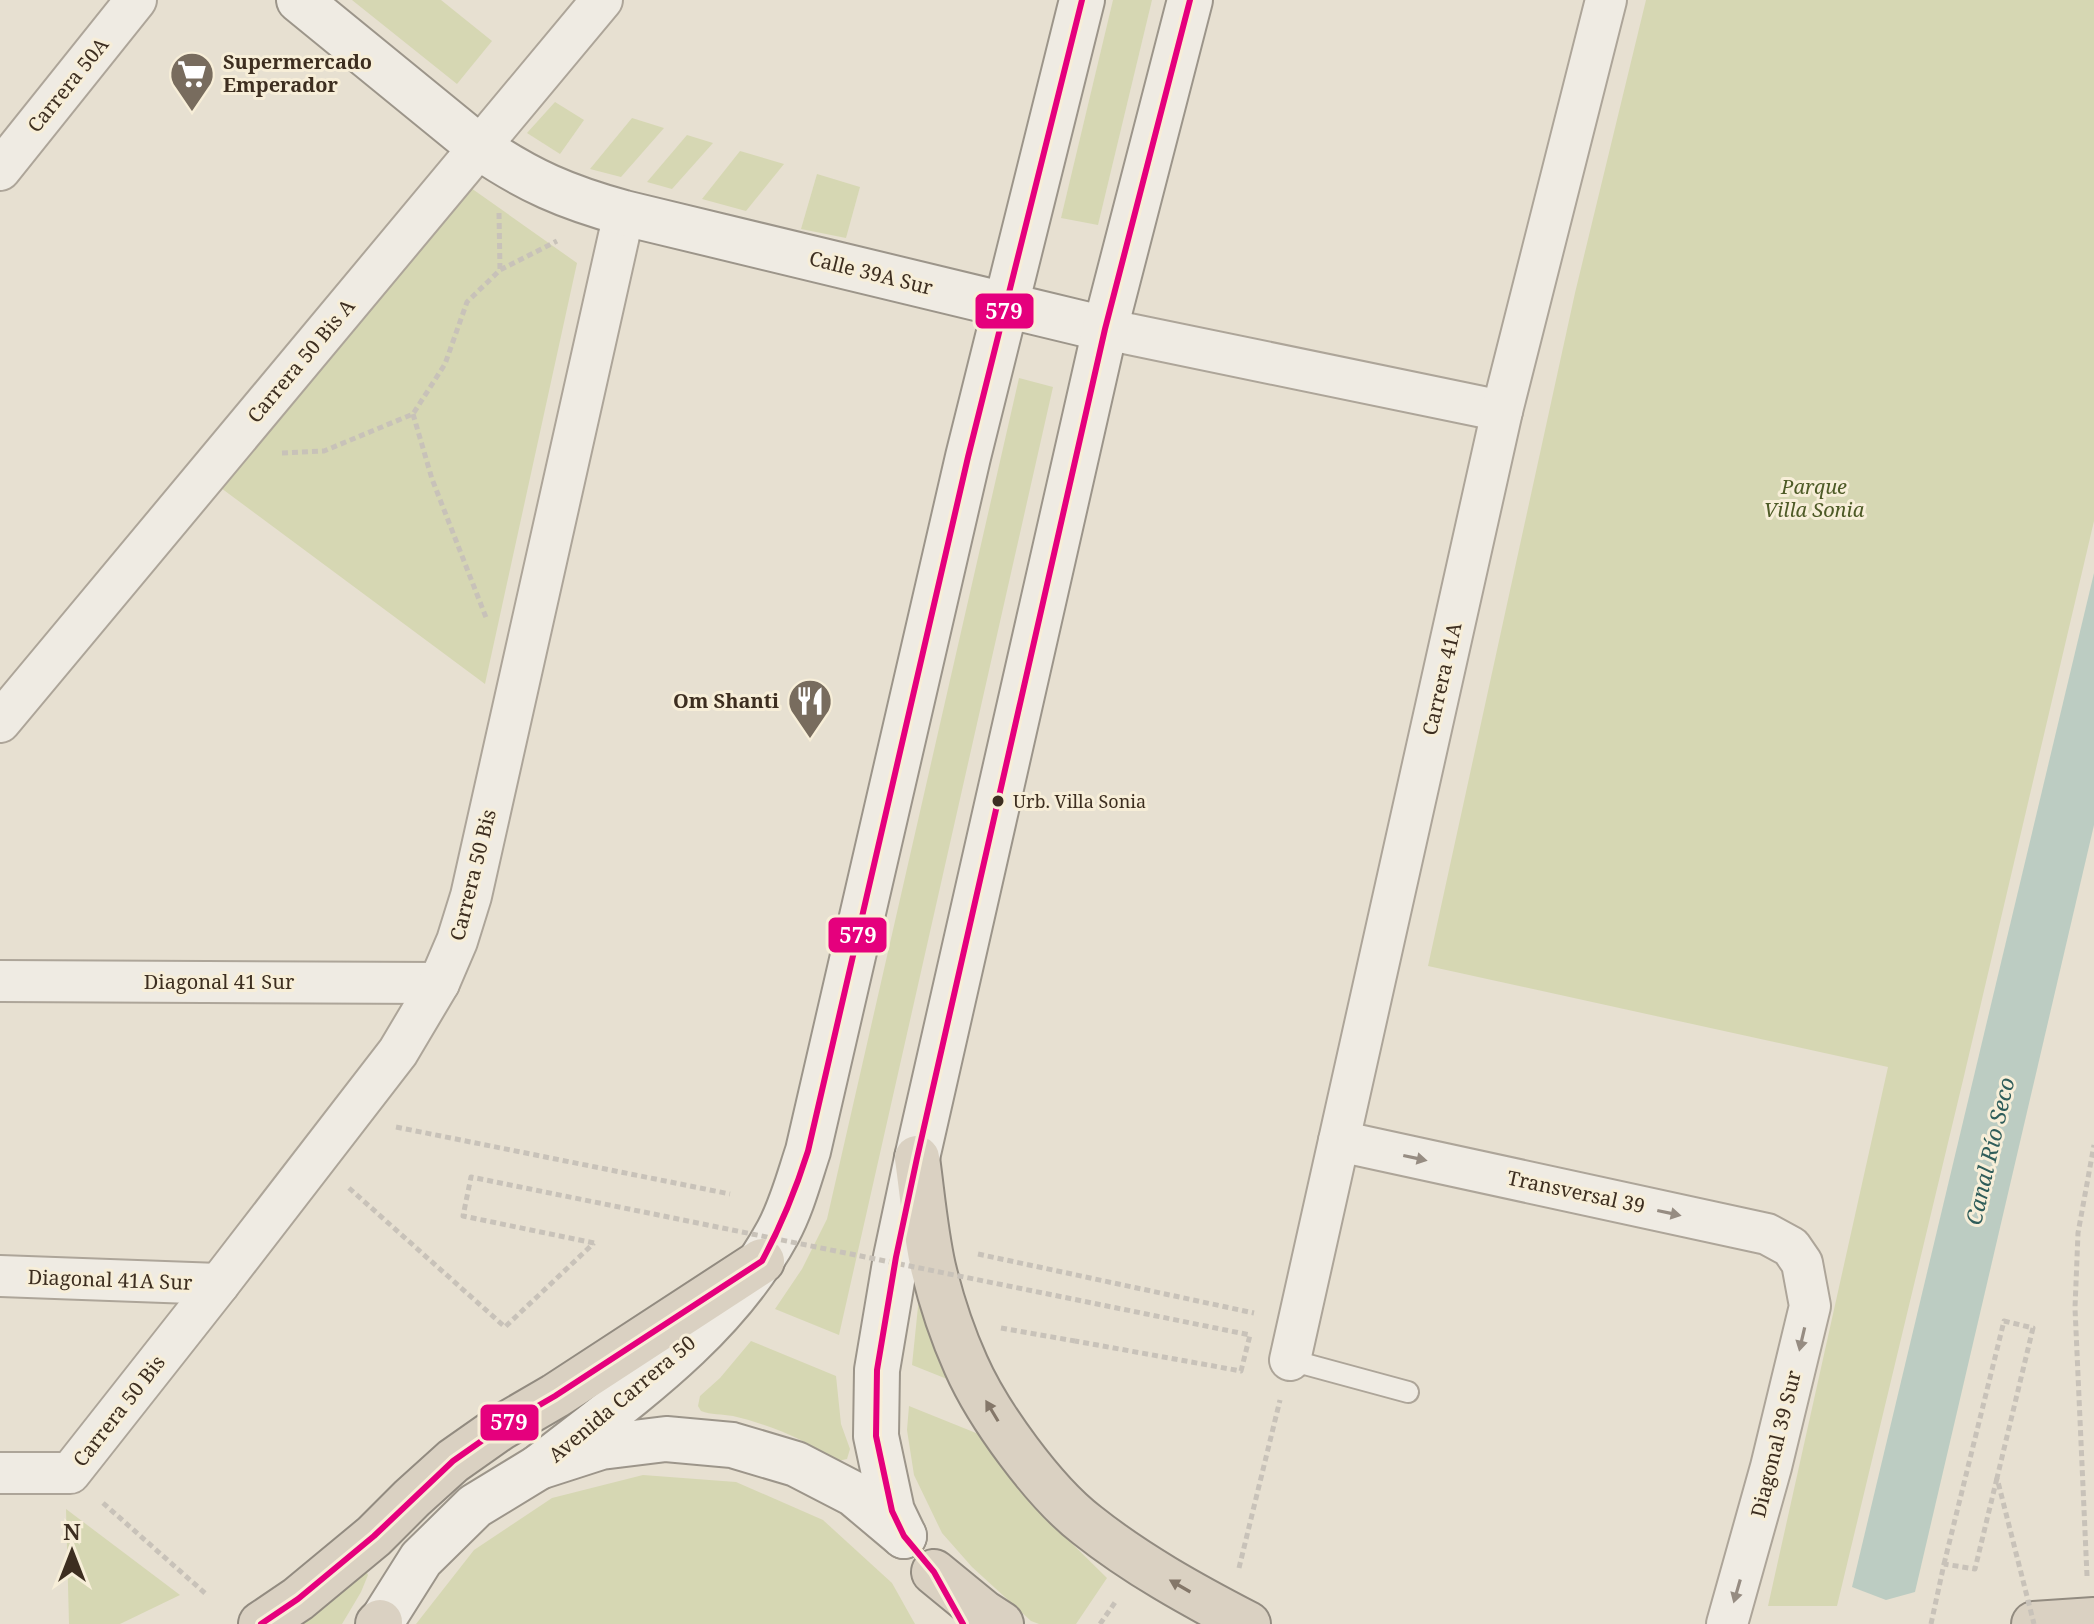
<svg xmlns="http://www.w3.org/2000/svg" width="2094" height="1624" font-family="'Noto Serif',serif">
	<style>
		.green { fill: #d6d7b3 }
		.water { fill: #bcccc2 }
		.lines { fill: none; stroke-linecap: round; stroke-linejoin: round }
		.lane-casing { stroke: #ada599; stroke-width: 24 }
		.street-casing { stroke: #ada599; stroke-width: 44 }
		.secondary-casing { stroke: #9c958a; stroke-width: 48 }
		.highway-casing { stroke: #928b80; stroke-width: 48 }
		.path { stroke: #c8c2b9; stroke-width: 5; stroke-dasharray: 6 4; stroke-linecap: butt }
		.lane { stroke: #efebe3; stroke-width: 20 }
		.street { stroke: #efebe3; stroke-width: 40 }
		.secondary { stroke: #efebe3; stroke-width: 44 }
		.highway { stroke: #dad1c2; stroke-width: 44 }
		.path-bridge { stroke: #c8c2b9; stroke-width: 5; stroke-dasharray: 6 4; stroke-linecap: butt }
		.bus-1-casing { stroke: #f7eed8; stroke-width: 12 }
		.bus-1 { stroke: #e5007d; stroke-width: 6 }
		.oneway { fill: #968c82 }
		.oneway2 { fill: #847769 }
		.bus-dot { fill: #3d2e20; stroke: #f7eed8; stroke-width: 3 }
		.labels { text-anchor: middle; stroke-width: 6; stroke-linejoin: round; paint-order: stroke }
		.bus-label { font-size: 18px; fill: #3d2e20; stroke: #f7eed8; text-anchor: start }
		.poi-label { font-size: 20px; font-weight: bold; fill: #3d2e20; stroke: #f7eed8; text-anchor: start }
		.street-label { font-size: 20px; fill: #3d2e20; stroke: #f7eed8 }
		.park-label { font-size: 20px; font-style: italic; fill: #4d5a26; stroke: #f7eed8 }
		.water-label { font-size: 22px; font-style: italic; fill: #2f5d5a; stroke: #f7eed8 }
		.line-badge { stroke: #f7eed8; stroke-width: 3 }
		.badge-label { font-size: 22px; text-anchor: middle; font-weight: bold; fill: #fff }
	</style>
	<rect width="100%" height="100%" fill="#e7e0d1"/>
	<!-- green -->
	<g class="green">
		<polygon points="352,0 441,0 492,41 457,84"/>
		<polygon points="1113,0 1152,0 1098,225 1061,218"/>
		<polygon points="1646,0 2094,0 2094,521 1964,1076 1837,1606 1768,1606 1888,1067 1428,966 1575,293"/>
		<polygon points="555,102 584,120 560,154 527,133"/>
		<polygon points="632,118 664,128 621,177 590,169"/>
		<polygon points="687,135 713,143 672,189 647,182"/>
		<polygon points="740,151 784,164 746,211 702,199"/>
		<polygon points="817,174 860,187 846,238 801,229"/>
		<polygon points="471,188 577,263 485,684 221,488"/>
		<polygon points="1019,378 1053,387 839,1335 775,1309 802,1269 827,1219"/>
		<polygon points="919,1297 947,1379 912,1365"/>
		<path d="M751,1341L836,1376L841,1424L850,1449L847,1459L838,1461C806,1440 771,1425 733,1416C722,1414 711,1415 701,1411L698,1406L700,1396L720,1378Z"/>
		<polygon points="909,1406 981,1435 1045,1517 1107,1578 1076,1624 1039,1624 1031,1621 972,1567 942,1533 914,1475 907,1430"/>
		<polygon points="643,1475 736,1482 823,1520 892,1583 915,1624 416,1624 474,1550 552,1498"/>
		<polygon points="66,1509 180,1595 120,1624 69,1624"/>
		<polygon points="365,1569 368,1575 361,1592 342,1624 295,1624"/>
	</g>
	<!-- water -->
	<polygon class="water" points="2094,573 2094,825 1915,1592 1886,1600 1852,1587"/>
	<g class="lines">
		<!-- lane casing -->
		<g class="lane-casing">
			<polyline id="lane" points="1290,1360 1408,1392"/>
		</g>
		<!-- street casing -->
		<g class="street-casing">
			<g id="street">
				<polyline points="0,170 136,0"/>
				<polyline points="1105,329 1502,411"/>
				<polyline points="0,722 602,0"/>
				<polyline points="0,981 439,983"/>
				<polyline points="1339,1141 1767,1234 1791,1247 1802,1263 1810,1306 1771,1467 1727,1624"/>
				<polyline points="0,1276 219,1284"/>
				<polyline points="1290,1360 1502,411 1606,0"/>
				<polyline points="0,1473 70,1473 219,1284 398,1052 439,983 457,941 471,896 624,213"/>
			</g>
		</g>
		<!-- secondary casing -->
		<g class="secondary-casing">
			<g id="secondary">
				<path d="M299,0L479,147C529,181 566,197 624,213L1105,329"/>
				<path d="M539,1467C627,1398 724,1332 778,1232C792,1206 799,1178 808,1151L968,457L1082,0"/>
				<polyline points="904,1536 892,1511 876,1436 877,1370 896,1257 917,1158 1105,329 1190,0"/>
				<polyline points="380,1624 421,1559 475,1506 539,1467 601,1447 666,1439 732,1445 796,1464 854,1494 904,1536"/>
			</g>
		</g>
		<!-- highway casing -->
		<g class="highway-casing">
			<g id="highway">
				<path d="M917,1158C922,1194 925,1231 933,1267C941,1300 952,1334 966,1365C988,1415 1044,1492 1087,1525C1136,1564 1192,1595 1248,1624"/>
				<polyline points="934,1572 984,1613 1001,1624"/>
				<polyline points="261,1624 298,1599 374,1536 412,1498 453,1461 500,1428 555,1396 762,1261"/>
				<polyline points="378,1624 380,1622"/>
				<polyline points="2034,1624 2094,1620"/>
			</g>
		</g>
		<!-- path -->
		<g class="path">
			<polyline points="499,213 500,270"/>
			<polyline points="413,414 432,479 487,620"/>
			<polyline points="282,453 324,451 413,414 445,364 467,302 500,270 557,241"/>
			<polyline points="396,1127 730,1194"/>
			<polyline points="349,1188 505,1327 594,1243"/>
			<polyline points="978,1254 1254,1313"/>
			<polyline points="1001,1328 1075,1341"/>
			<polyline points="103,1503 206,1594"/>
			<polyline points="1239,1568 1280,1400"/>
			<polyline points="2087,1576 2075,1308 2078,1233 2094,1145"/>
			<polyline points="1100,1624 1116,1601"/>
			<polyline points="1931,1624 1944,1564 1975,1569 1997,1478"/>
		</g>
		<!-- lane -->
		<use href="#lane" class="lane"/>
		<!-- street -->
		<use href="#street" class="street"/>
		<!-- secondary -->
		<use href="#secondary" class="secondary"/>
		<!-- highway -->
		<use href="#highway" class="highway"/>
		<!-- path-bridge -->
		<g class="path-bridge">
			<polyline points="594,1243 463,1216 471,1177 1250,1335 1241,1371 1075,1341"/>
			<polyline points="1944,1564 2004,1321 2033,1328 1997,1478 2034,1624"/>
		</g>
		<!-- bus-1 casing -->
		<g class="bus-1-casing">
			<g id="bus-1">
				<path d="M261,1624L298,1599L374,1536L453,1461L500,1428L555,1396L762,1261C781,1226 796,1189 808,1151L968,457L1082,0"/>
				<polyline points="963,1624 934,1572 904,1536 892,1511 876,1436 877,1370 896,1257 917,1158 1105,329 1190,0"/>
			</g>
		</g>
		<!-- bus-1 -->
		<use href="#bus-1" class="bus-1"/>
	</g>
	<!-- one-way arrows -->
	<defs><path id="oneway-solid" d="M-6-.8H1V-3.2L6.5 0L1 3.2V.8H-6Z" transform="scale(2)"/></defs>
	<g class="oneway">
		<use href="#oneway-solid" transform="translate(1415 1158) rotate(12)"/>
		<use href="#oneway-solid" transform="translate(1669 1213) rotate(12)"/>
		<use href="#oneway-solid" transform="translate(1802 1339) rotate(103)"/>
		<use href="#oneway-solid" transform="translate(1737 1591) rotate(106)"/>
	</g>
	<g class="oneway2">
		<use href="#oneway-solid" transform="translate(992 1411) rotate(-121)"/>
		<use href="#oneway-solid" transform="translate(1180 1586) rotate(-150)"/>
	</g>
	<!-- icons -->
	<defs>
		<g id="supermarket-pin" transform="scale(2.3)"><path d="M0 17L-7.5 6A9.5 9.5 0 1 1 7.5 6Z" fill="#786c5e" stroke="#f7eed8"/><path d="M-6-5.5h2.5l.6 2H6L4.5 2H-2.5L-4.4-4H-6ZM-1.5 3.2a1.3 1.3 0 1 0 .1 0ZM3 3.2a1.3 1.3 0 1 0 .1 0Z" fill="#fff"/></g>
		<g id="restaurant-pin" transform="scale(2.3)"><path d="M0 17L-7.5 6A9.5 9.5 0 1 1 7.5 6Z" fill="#786c5e" stroke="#f7eed8"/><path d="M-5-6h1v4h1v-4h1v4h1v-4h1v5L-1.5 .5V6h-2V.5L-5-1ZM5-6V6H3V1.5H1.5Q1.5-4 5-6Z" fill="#fff"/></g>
	</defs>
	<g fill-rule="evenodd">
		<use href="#supermarket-pin" x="192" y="74"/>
		<use href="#restaurant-pin" x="810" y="701"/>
	</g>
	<!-- markers -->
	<circle class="bus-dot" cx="998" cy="801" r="7"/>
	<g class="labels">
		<!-- bus labels -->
		<g class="bus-label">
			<text x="1013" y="808">Urb. Villa Sonia</text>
		</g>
		<!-- poi labels -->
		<g class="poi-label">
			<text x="223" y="69">Supermercado<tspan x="223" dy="23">Emperador</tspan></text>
			<text x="779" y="708" text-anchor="end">Om Shanti</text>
		</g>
		<!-- street labels -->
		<g class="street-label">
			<text transform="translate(68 85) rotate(-51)" y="7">Carrera 50A</text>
			<text transform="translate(871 273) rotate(14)" y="7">Calle 39A Sur</text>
			<text transform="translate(301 361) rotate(-50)" y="7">Carrera 50 Bis A</text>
			<text transform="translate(1442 679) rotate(-77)" y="7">Carrera 41A</text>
			<text transform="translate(473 875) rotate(-76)" y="7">Carrera 50 Bis</text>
			<text x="219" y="989">Diagonal 41 Sur</text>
			<text transform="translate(1576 1192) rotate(12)" y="7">Transversal 39</text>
			<text transform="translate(110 1280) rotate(2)" y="7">Diagonal 41A Sur</text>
			<text transform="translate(622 1399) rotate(-40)" y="7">Avenida Carrera 50</text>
			<text transform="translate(119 1411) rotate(-52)" y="7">Carrera 50 Bis</text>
			<text transform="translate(1776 1444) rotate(-76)" y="7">Diagonal 39 Sur</text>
		</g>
		<!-- park labels -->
		<g class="park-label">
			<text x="1814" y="494">Parque<tspan x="1814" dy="23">Villa Sonia</tspan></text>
		</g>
		<!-- water labels -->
		<g class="water-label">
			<text transform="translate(1990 1151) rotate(-77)" y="8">Canal Río Seco</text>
		</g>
	</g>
	<g class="line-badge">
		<rect x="974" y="292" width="61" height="38" rx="8" fill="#e5007d"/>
		<rect x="827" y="916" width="61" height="38" rx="8" fill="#e5007d"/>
		<rect x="479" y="1403" width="61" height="39" rx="8" fill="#e5007d"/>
	</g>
	<g class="badge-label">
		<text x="1004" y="319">579</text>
		<text x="858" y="943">579</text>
		<text x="509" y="1430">579</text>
	</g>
	<!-- north arrow -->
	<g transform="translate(72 1552)" stroke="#f7eed8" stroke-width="6" paint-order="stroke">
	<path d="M0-6L14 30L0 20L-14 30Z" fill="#3d2e20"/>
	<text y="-12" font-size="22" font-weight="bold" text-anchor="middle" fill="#3d2e20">N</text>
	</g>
</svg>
